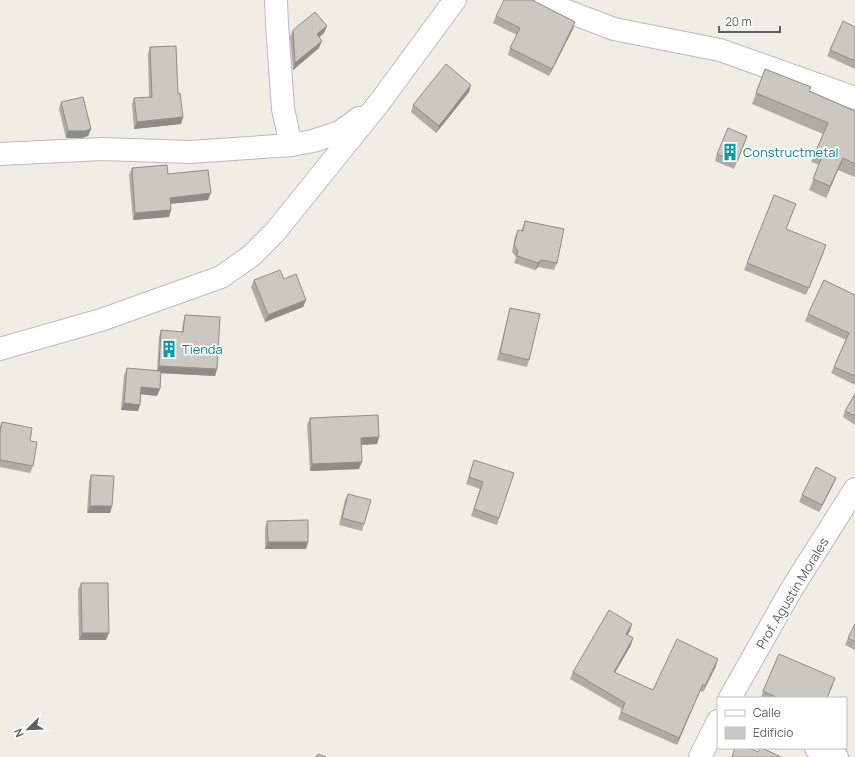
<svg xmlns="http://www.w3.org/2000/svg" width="855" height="757" font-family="Manrope,sans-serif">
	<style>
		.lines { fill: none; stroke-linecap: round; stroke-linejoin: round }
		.minor-casing { stroke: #b7bbbf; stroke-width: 24 }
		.minor { stroke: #fff; stroke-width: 22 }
		.wall { fill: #afaca6 }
		.shaded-wall { fill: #8e8c87 }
		.building { fill: #cbc8c1; stroke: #8e8c87 }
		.labels { text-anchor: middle; stroke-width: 3.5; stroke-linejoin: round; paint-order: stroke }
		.culture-label { font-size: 13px; fill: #0d838f; stroke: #fff; text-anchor: start }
		.street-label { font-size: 13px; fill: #5c6166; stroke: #fff }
	</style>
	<rect width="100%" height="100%" fill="#f0ede4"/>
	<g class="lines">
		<!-- minor casing -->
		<g class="minor-casing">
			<g id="minor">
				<polyline points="276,0 277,24 283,109 291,145"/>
				<polyline points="546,0 564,10 614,29 720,50 855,98"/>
				<polyline points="0,154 103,149 190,152 291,145 313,141 340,132 359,118"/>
				<polyline points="0,349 101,320 221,277 251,256 275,232 379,103 455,0"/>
				<polyline points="730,698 791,590 855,489"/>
				<polyline points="816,748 837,757"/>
				<polyline points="700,757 718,721"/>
			</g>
		</g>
		<!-- minor -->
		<use href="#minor" class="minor"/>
	</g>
	<!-- wall -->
	<g class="wall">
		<polygon points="496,16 573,29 549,76 508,55 510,48 517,35 493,23"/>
		<polygon points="327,26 324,33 319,37 319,48 293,70 290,37 293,30"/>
		<polygon points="855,27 855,69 827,56 830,50"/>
		<polygon points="150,47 178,94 183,117 181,124 134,129 132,105 134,98 149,97 148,54"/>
		<polygon points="765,69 810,91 855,111 855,177 838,170 826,198 809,190 819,165 811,162 823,134 752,104"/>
		<polygon points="469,92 436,133 411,112 413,105"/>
		<polygon points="61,102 91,129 88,136 82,138 66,138 59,109"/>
		<polygon points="747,136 734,169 715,161 717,154"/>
		<polygon points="132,168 168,174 208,200 171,204 171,210 169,217 133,220 129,175"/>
		<polygon points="793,211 786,229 824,252 806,295 744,270 747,263"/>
		<polygon points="525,221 557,263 554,270 538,267 535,270 514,263 516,257 512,252 515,237 518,230 521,231"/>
		<polygon points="284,279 306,300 303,307 265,322 251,287 254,280"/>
		<polygon points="855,295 855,385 831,373 846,340 805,321 808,314"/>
		<polygon points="510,308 529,360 527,367 497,360 508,315"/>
		<polygon points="185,315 217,369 215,376 161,373 157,396 141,394 138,411 121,410 124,375 127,368 157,371 159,337 161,330 182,332 183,322"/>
		<polygon points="855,394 855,425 843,417 845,411"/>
		<polygon points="310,418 379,437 377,444 361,445 359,469 310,471 307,425"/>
		<polygon points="2,422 30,441 33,466 30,473 0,467 0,427"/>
		<polygon points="474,460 499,518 497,525 471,516 480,489 466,484"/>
		<polygon points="91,475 112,506 110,513 87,513 89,482"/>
		<polygon points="833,485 819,512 799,502 802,495"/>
		<polygon points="348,494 364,524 362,531 339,525 345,500"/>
		<polygon points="267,521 308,542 306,549 265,549 265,528"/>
		<polygon points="81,583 106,640 79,640 78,590"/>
		<polygon points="632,624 627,635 631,645 615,673 653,690 716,666 703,692 700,691 677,745 618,719 622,709 570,679 573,672"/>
		<polygon points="855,624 855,650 845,645 848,638"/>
		<polygon points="833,685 827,698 761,698 763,691"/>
	</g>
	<!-- shaded-wall -->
	<g class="shaded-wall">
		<polygon points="575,22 573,29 549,76 552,69"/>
		<polygon points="327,26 324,33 315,41 317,34"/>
		<polygon points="322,41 319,48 293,70 295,63"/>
		<polygon points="471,85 469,92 436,133 439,126"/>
		<polygon points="183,117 181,124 134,129 137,122"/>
		<polygon points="91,129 88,136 82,138 66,138 68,131"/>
		<polygon points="843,158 838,170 826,198 830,186"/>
		<polygon points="211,193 208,200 168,204 170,198"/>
		<polygon points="171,210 169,217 133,220 135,213"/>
		<polygon points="541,260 538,267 535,270 538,263"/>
		<polygon points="306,300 303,307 265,322 268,315"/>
		<polygon points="159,366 217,369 215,376 157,373"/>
		<polygon points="141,387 160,389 157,396 139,394"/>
		<polygon points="124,403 140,405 138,411 121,410"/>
		<polygon points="379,437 377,444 358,445 361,438"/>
		<polygon points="362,462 359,469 310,471 312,464"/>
		<polygon points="836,478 833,485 819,512 822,505"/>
		<polygon points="90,506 112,506 110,513 87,513"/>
		<polygon points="268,542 308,542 306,549 265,549"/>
		<polygon points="632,624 630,631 624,641 626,634"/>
		<polygon points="82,633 109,633 106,640 79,640"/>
		<polygon points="633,638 631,645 611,679 614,672"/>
		<polygon points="718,659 716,666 703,692 705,686"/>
		<polygon points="703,684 700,691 677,745 679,738"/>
	</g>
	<!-- building -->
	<g class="building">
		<polygon points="504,0 532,0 575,22 552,69 510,48 520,28 496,16"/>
		<polygon points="315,12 327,26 317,34 322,41 295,63 293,30"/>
		<polygon points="843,21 855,27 855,61 830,50"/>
		<polygon points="176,46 178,94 180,93 183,117 137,122 134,98 152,97 150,47"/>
		<polygon points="446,64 471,85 439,126 413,105"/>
		<polygon points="765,69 811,87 809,91 855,111 855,164 843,158 830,186 813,179 823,154 816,151 828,123 756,93"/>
		<polygon points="83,97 91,129 84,131 68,131 61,102"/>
		<polygon points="728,128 747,136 737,162 717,154"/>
		<polygon points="167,165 168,174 208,170 211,193 170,198 171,210 135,213 132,168"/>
		<polygon points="774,195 796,204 786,229 826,245 809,288 747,263"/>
		<polygon points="525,221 564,229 557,263 541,260 538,263 517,256 518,251 514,245 518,230 523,231"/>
		<polygon points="280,270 284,279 296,274 306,300 268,315 254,280"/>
		<polygon points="824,280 855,295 855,376 834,367 849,333 808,314"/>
		<polygon points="510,308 540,314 529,360 500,353"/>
		<polygon points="185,315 220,317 217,369 159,366 161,330 183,332"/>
		<polygon points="127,368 161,371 160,389 141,387 140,405 124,403"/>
		<polygon points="855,394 855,416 845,411"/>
		<polygon points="378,415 379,437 361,438 362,462 312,464 310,418"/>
		<polygon points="2,422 32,428 30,441 37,442 33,466 0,460 0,432"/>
		<polygon points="474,460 514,473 499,518 474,509 483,482 469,477"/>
		<polygon points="816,467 836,478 822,505 802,495"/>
		<polygon points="91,475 114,476 112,506 90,506"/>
		<polygon points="348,494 371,500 364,524 342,518"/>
		<polygon points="308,520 308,542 268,542 267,521"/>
		<polygon points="81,583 108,583 109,633 82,633"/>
		<polygon points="609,610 632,624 626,634 633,638 614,672 653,690 677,639 718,659 705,686 703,684 679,738 621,712 625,703 573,672"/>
		<polygon points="855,624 855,642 848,638"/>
		<polygon points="779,654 835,678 827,698 778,698 763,691"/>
		<polygon points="735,748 749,748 758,752 760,748 762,748 781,757 732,757"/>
		<polygon points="318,754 326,757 316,757"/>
	</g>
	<!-- icons -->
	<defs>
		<g id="building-bare" transform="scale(1.38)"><path d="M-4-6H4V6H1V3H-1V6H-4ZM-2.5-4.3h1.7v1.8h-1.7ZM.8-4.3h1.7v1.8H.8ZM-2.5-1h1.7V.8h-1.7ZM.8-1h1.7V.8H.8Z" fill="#0f9aa8" stroke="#fff" stroke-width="2.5" paint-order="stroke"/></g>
	</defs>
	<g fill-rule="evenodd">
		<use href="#building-bare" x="730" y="152"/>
		<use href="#building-bare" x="169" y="349"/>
	</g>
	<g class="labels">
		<!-- culture labels -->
		<g class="culture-label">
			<text x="743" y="157">Constructmetal</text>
			<text x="182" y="354">Tienda</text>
		</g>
		<!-- street labels -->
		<g class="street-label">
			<text transform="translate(792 593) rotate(-59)" y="5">Prof. Agustin Morales</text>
		</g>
	</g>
	<!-- legend -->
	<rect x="717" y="697" width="130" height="52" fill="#ffffff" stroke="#bec0c2"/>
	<rect x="725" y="710" width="20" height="6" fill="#ffffff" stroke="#bec0c2"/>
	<text x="753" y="717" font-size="12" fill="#5c6166">Calle</text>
	<rect x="725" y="727" width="20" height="12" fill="#cbc8c1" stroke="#bec0c2"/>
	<text x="753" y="737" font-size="12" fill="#5c6166">Edificio</text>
	<!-- north arrow -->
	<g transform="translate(28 729) rotate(247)" stroke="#ffffff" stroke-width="3" paint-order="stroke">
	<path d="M0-3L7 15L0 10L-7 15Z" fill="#5c6166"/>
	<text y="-6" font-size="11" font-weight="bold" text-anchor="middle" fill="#5c6166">N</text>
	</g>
	<!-- scale -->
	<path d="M719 26v6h61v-6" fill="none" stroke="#5c6166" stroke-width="2"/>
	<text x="725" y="26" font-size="12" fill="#5c6166" stroke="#ffffff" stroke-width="3" paint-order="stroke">20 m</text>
</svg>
